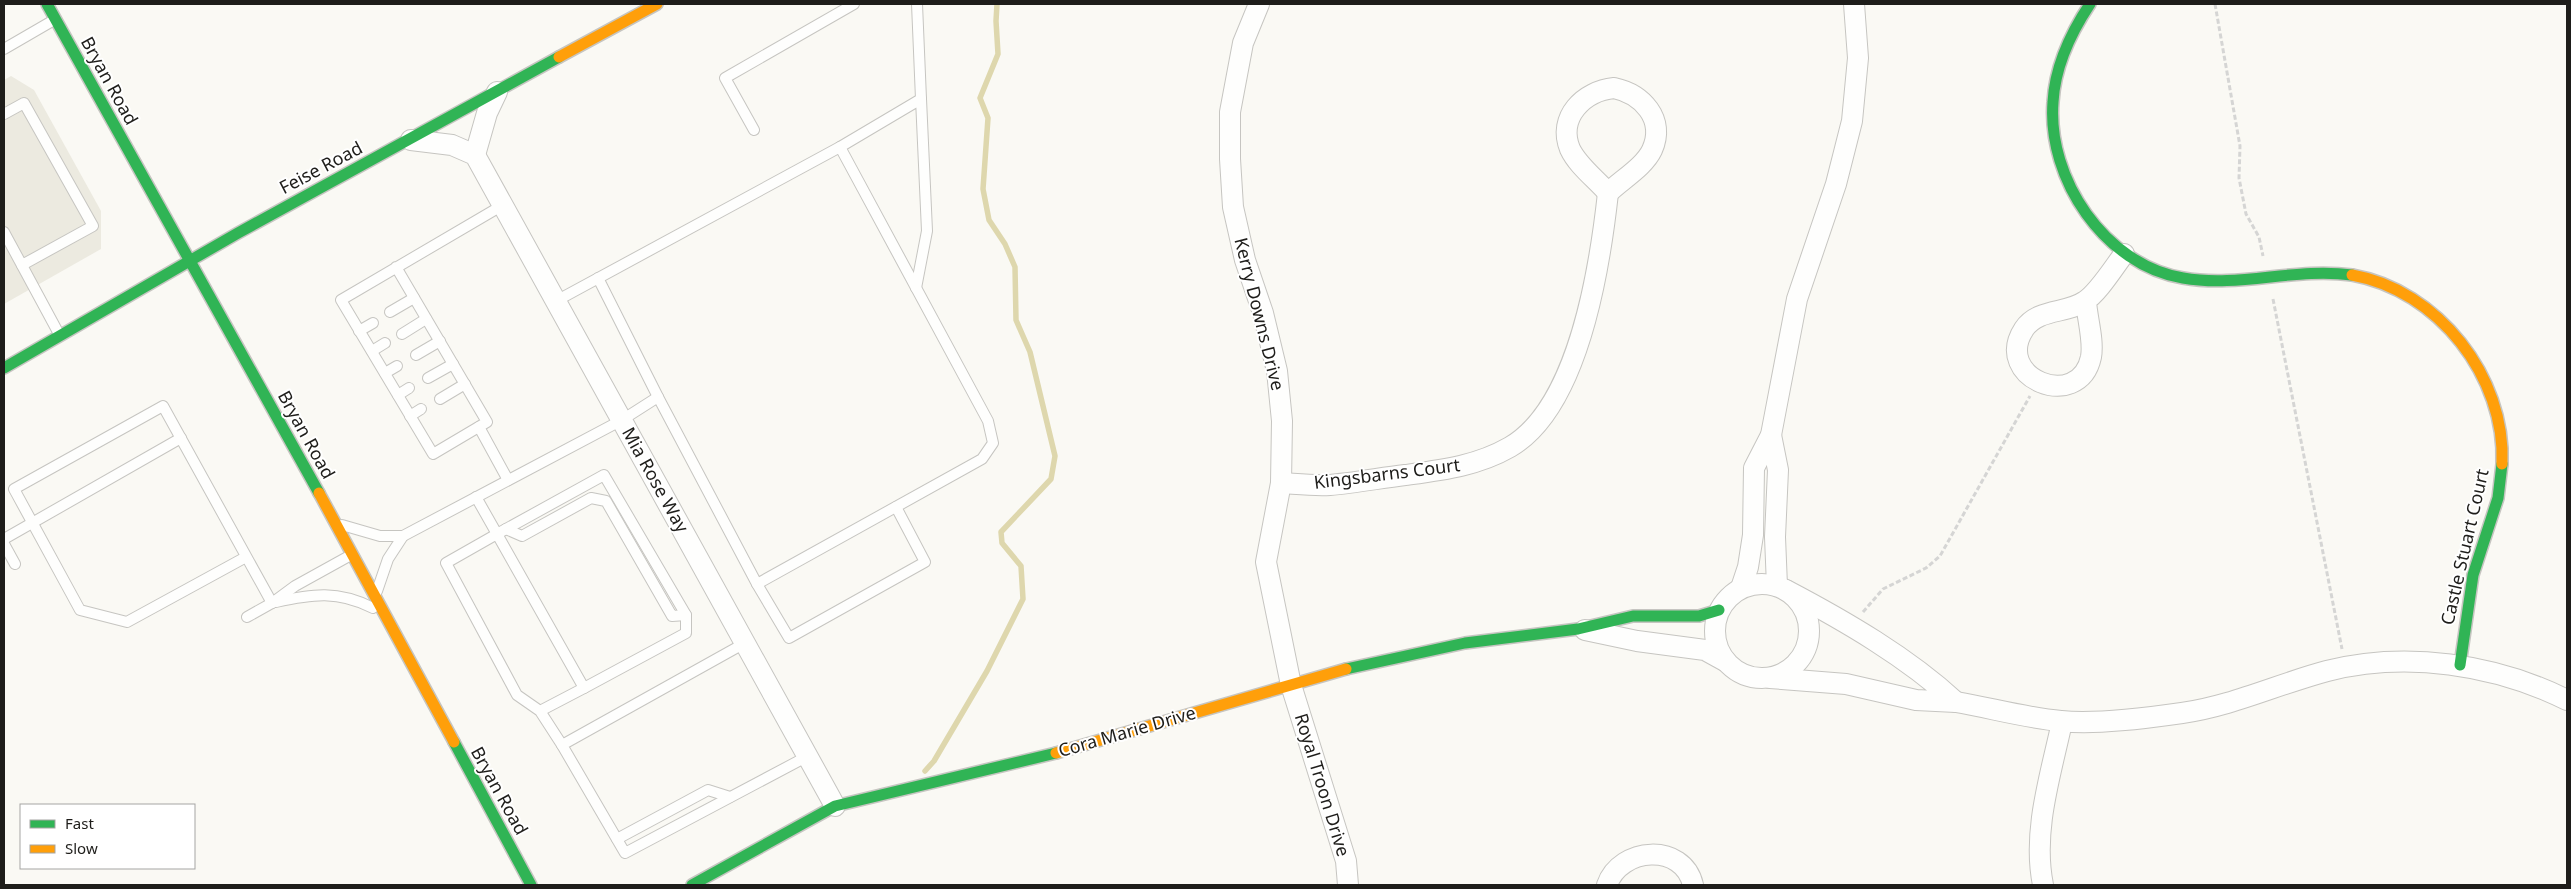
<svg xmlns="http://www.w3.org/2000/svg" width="2571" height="889" font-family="'Noto Sans',sans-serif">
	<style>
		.built { fill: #eceae0 }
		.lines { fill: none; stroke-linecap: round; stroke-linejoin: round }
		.stream { stroke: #ded7ad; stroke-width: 5.5 }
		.lane-casing { stroke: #c6c5c1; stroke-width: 12 }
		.street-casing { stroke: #c6c5c1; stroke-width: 22 }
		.fast-casing { stroke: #c6c5c1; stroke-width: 14 }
		.slow-casing { stroke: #c6c5c1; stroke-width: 14 }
		.path { stroke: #d5d5d4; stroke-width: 3; stroke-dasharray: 5 2.5; stroke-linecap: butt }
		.lane { stroke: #fefefd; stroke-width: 10 }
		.street { stroke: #fefefd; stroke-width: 20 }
		.fast { stroke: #30b455; stroke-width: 11 }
		.slow { stroke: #ff9f0a; stroke-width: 11 }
		.labels { text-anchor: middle; stroke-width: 4; stroke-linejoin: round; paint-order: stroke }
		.street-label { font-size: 18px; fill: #1e1d1a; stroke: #fff }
	</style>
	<rect width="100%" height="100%" fill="#faf9f4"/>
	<!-- built -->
	<polygon class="built" points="11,76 34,90 101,211 101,249 4,304 4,80"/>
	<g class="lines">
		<!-- stream -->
		<polyline class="stream" points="925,771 934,761 987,671 1023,599 1021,566 1002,543 1001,532 1051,479 1055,456 1030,352 1016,320 1015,267 1005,244 989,220 983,189 988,118 980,98 998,54 996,21 997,4"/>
		<!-- lane casing -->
		<g class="lane-casing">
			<g id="lane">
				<polyline points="917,4 921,99"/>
				<polyline points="4,49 54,20"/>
				<polyline points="4,114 24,103 93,226 22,265"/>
				<polyline points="754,130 725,78 854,4"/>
				<polyline points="840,147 921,99 927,231 916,288"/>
				<polyline points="4,232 59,334"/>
				<polyline points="396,267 487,422 433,454 341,300 503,205"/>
				<polyline points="598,278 658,397"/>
				<polyline points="390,312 414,298"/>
				<polyline points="359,331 373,323"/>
				<polyline points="402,334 426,319"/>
				<polyline points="372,351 385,343"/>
				<polyline points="416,355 440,341"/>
				<polyline points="385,373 397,366"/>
				<polyline points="428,378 453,364"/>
				<polyline points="398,395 409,388"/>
				<polyline points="440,399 465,384"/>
				<polyline points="410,416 421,409"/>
				<polyline points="479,427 508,480"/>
				<polyline points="476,497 497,534 604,475 686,615 686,633 584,688"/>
				<polyline points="342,525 380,536 403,536 622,420 658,397 757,584 982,459 993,443 988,421 840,147 556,301"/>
				<polyline points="506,529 522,536 591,498 606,501 672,616 686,615"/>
				<polyline points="4,539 181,438"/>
				<polyline points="4,544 15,564"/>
				<polyline points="246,557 127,622 80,610 14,489 163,406 272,603"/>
				<polyline points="757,584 789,638 925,562 896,507"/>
				<polyline points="377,591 388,559 403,536"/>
				<path d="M276,602C312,594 338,590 373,608"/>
				<polyline points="247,617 272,603 295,586 351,555"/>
				<polyline points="745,643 562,745 625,853 808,756"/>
				<polyline points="540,711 584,688 497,534 446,563 517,695 540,711 562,745"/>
				<polyline points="617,839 708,790 730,797"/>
			</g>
		</g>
		<!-- street casing -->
		<g class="street-casing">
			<g id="street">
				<polyline points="1259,4 1243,43 1230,112 1230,159 1233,207 1245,260 1263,313 1277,371 1282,421 1281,483 1266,562 1291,685 1346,861 1348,885"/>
				<path d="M1614,88C1642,94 1666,119 1652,150C1644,167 1621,180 1608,193C1596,179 1578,166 1570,149C1557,117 1584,91 1614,88Z"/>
				<polyline points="411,140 452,145 475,155 835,806"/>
				<polyline points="475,155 487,113 497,92"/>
				<path d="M2086,301C2087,318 2094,340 2091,357C2079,413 1992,378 2024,329C2038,308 2067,314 2085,301C2098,293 2114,267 2124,254"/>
				<polyline points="1771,435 1778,470 1775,537 1777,586"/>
				<path d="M1281,483C1297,484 1314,486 1330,485C1355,483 1380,478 1405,475C1442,470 1477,466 1510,447C1579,407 1600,266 1608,193"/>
				<circle cx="1762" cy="631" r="47"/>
				<polyline points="1741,588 1748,567 1753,535 1754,468 1771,435 1797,299 1836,184 1852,121 1858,58 1854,4"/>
				<polyline points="1585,630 1637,641 1705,650 1725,661"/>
				<path d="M1770,678L1846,684L1916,700L1956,702C1907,657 1845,621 1786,590"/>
				<path d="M1956,702C1991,708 2026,718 2061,721C2095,725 2147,718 2182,713C2232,706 2278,684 2327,671C2406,651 2495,664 2567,700"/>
				<path d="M1607,885C1620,847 1683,842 1693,885"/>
				<path d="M2043,885C2032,831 2051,774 2062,722"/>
			</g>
		</g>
		<!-- fast casing -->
		<g class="fast-casing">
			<g id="fast">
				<polyline points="47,4 319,493"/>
				<path d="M2090,4C2070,34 2055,66 2053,102C2047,179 2105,265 2183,278C2240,288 2295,267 2352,275"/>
				<polyline points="4,368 238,233 559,57"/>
				<polyline points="2460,665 2473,575 2498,498 2502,464"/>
				<polyline points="1346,669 1465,643 1578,629 1633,616 1699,616 1719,610"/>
				<polyline points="454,742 531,885"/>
				<polyline points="692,885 835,806 1056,753"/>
			</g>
		</g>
		<!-- slow casing -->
		<g class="slow-casing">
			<g id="slow">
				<polyline points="559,57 657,4"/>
				<path d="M2352,275C2438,290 2506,377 2502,464"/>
				<polyline points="319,493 454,742"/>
				<polyline points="1056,753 1346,669"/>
			</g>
		</g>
		<!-- path -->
		<g class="path">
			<polyline points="2215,4 2240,146 2239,178 2246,214 2259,237 2263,256"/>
			<polyline points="2273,299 2342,649"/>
			<polyline points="1863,612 1883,589 1926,568 1940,556 2030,396"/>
		</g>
		<!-- lane -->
		<use href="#lane" class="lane"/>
		<!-- street -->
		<use href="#street" class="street"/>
		<!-- fast -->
		<use href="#fast" class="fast"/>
		<!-- slow -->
		<use href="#slow" class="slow"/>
	</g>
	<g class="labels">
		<!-- street labels -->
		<g class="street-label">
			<text transform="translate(109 81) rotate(61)" y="6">Bryan Road</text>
			<text transform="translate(321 168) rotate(-28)" y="6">Feise Road</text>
			<text transform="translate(1259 314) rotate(76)" y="6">Kerry Downs Drive</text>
			<text transform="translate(306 435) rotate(61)" y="6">Bryan Road</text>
			<text transform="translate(1387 474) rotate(-7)" y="6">Kingsbarns Court</text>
			<text transform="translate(655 480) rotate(61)" y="6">Mia Rose Way</text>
			<text transform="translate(2465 547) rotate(-77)" y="6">Castle Stuart Court</text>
			<text transform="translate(1127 732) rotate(-16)" y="6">Cora Marie Drive</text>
			<text transform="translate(1322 785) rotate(73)" y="6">Royal Troon Drive</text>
			<text transform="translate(499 791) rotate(61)" y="6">Bryan Road</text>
		</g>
	</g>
	<!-- border -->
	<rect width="2571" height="889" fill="none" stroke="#1e1d1a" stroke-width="10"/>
	<!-- legend -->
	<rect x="20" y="804" width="175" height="65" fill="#ffffff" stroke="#a5a5a3"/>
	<rect x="30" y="820" width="25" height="8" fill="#30b455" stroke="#a5a5a3"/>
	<text x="65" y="829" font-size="15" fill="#1e1d1a">Fast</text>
	<rect x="30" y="845" width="25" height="8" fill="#ff9f0a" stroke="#a5a5a3"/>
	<text x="65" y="854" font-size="15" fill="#1e1d1a">Slow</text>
</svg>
